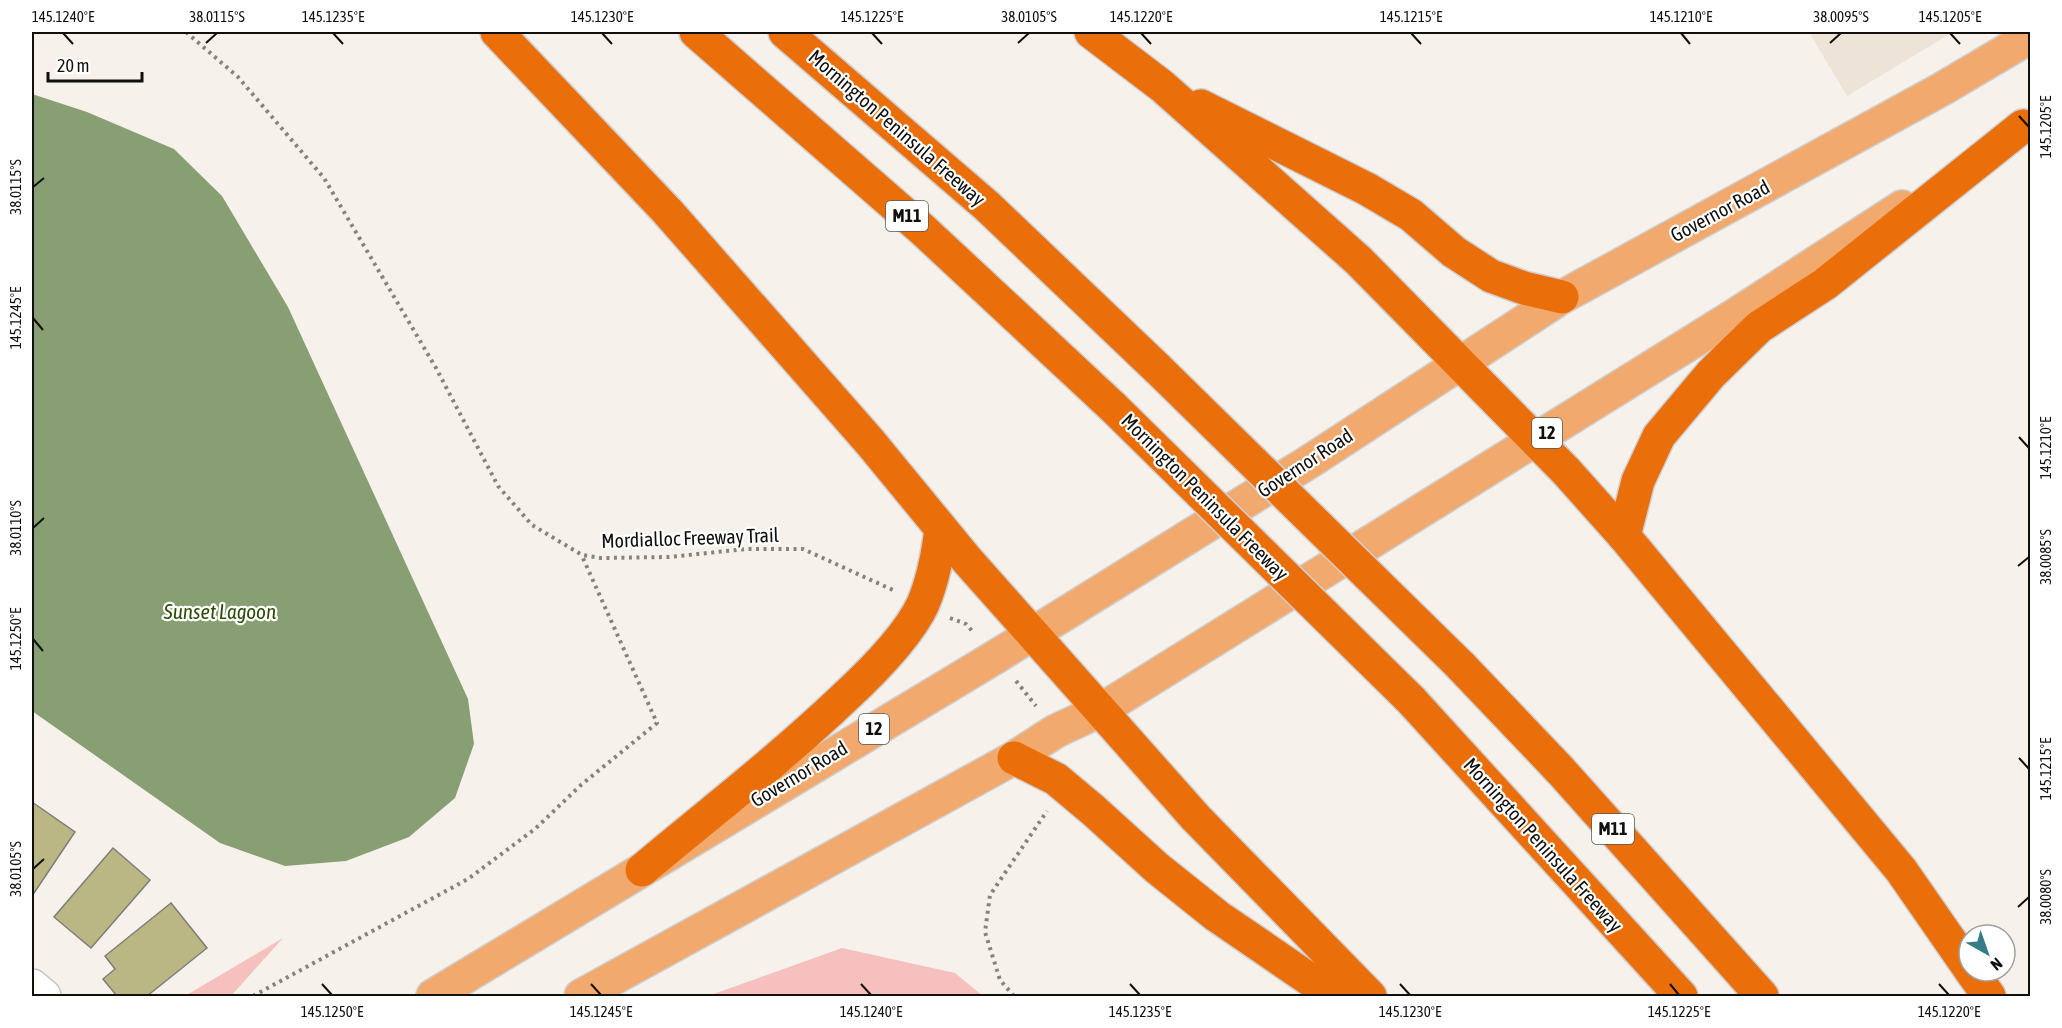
<svg xmlns="http://www.w3.org/2000/svg" width="2062" height="1028" font-family="'Asap Condensed',sans-serif">
	<style>
		.built { fill: #ede3d6 }
		.green { fill: #f5c0bd }
		.water { fill: #889f74 }
		.building { fill: #bbb785; stroke: #7e7e77; stroke-width: 1.5 }
		.lines { fill: none; stroke-linecap: round; stroke-linejoin: round }
		.minor-casing { stroke: #c8c3bd; stroke-width: 36 }
		.major-casing { stroke: #cfcfcf; stroke-width: 36 }
		.highway-casing { stroke: #cfcfcf; stroke-width: 36 }
		.path { stroke: #86837e; stroke-width: 4; stroke-dasharray: 3 4.5; stroke-linecap: butt }
		.minor { stroke: #fff; stroke-width: 33 }
		.major { stroke: #f2a96d; stroke-width: 33 }
		.highway { stroke: #ea6f0b; stroke-width: 33 }
		.highway-bridge-casing { stroke: #cfcfcf; stroke-width: 36; stroke-linecap: butt }
		.highway-bridge { stroke: #ea6f0b; stroke-width: 33 }
		.ticks { fill: none; stroke: #11100d; stroke-width: 2 }
		.labels { text-anchor: middle; stroke-width: 4.5; stroke-linejoin: round; paint-order: stroke }
		.shield { fill: #fff; stroke: #585856; stroke-width: 1.5 }
		.shield-label { font-size: 18px; font-weight: bold; fill: #11100d }
		.street-label { font-size: 20px; fill: #11100d; stroke: #fff }
		.water-label { font-size: 21px; font-style: italic; fill: #2f4c09; stroke: #fff }
		.neatline { fill: none; stroke: #11100d; stroke-width: 2 }
		.ticks-label { font-size: 15px; text-anchor: middle; fill: #11100d }
	</style>
	<rect width="100%" height="100%" fill="#f6f1ea"/>
	<!-- built -->
	<polygon class="built" points="1809,32 1953,32 1847,96"/>
	<!-- green -->
	<g class="green">
		<polygon points="283,938 231,996 185,996"/>
		<polygon points="842,948 955,973 983,996 708,996"/>
	</g>
	<!-- water -->
	<polygon class="water" points="32,94 87,112 174,149 222,196 288,307 468,699 474,744 455,798 409,837 346,861 285,866 220,843 32,711"/>
	<!-- building -->
	<g class="building">
		<polygon points="32,802 75,832 32,896"/>
		<polygon points="113,848 150,880 91,948 54,917"/>
		<polygon points="171,903 207,948 147,996 117,996 103,979 115,969 105,956"/>
	</g>
	<g class="lines">
		<!-- minor casing -->
		<g class="minor-casing">
			<polyline id="minor" points="32,986 44,996"/>
		</g>
		<!-- major casing -->
		<g class="major-casing">
			<g id="major">
				<polyline points="433,996 997,656 1312,460 1562,297 1942,89 2030,37"/>
				<polyline points="581,996 1014,758 1056,731 1101,710 1737,314 1902,207"/>
			</g>
		</g>
		<!-- highway casing -->
		<g class="highway-casing">
			<g id="highway">
				<polyline points="497,32 667,211 870,442 967,560 1196,818 1370,996"/>
				<polyline points="696,32 923,230 1113,407"/>
				<polyline points="785,32 987,206 1158,369"/>
				<polyline points="1091,32 1162,86 1358,260 1566,471 1624,536 1901,870 1969,968"/>
				<polyline points="1201,106 1367,189 1411,215 1454,252 1491,276 1524,288 1562,297"/>
				<polyline points="1624,536 1638,481 1659,436 1711,374 1759,327 1825,284 2023,126"/>
				<polyline points="1460,665 1561,771 1762,996"/>
				<polyline points="1411,700 1681,996"/>
				<polyline points="1014,758 1056,779 1093,810 1157,868 1217,916 1334,996"/>
				<path d="M642,870C710,813 780,759 844,698C870,674 908,636 923,604C933,580 938,554 941,529"/>
				<polyline points="1971,971 1989,996"/>
			</g>
		</g>
		<!-- path -->
		<g class="path">
			<polyline points="186,32 238,77 324,178 436,368 498,486 532,525 582,555 601,558 669,557 746,549 803,549 895,591"/>
			<polyline points="950,618 966,624 974,633"/>
			<polyline points="1016,681 1036,706"/>
			<polyline points="253,996 468,879 535,829 581,785 657,723 582,556"/>
			<polyline points="1014,996 1000,980 985,932 990,895 1047,811"/>
		</g>
		<!-- minor -->
		<use href="#minor" class="minor"/>
		<!-- major -->
		<use href="#major" class="major"/>
		<!-- highway -->
		<use href="#highway" class="highway"/>
		<!-- highway-bridge casing -->
		<g class="highway-bridge-casing">
			<g id="highway-bridge">
				<polyline points="1158,369 1460,665"/>
				<polyline points="1113,407 1411,700"/>
			</g>
		</g>
		<!-- highway-bridge -->
		<use href="#highway-bridge" class="highway-bridge"/>
	</g>
	<!-- ticks -->
	<path class="ticks" d="M63,33L73,44M333,33L343,44M602,33L612,44M872,33L882,44M1141,33L1151,44M1411,33L1421,44M1681,33L1690,44M1950,33L1960,44M206,43L217,33M1018,43L1029,33M1830,43L1841,33M2019,116L2029,127M33,187L44,178M33,318L43,330M2019,437L2029,448M33,528L44,518M2018,566L2029,557M33,639L43,651M2019,758L2029,769M33,869L44,859M2018,907L2029,897M322,984L332,995M591,984L601,995M861,984L871,995M1130,984L1140,995M1400,984L1410,995M1670,984L1679,995M1939,984L1949,995"/>
	<g class="labels">
		<!-- shield labels -->
		<g class="shield">
			<rect x="886" y="201" width="42" height="30" rx="4.5"/>
			<rect x="1532" y="418" width="30" height="30" rx="4.5"/>
			<rect x="859" y="714" width="30" height="30" rx="4.5"/>
			<rect x="1592" y="814" width="42" height="30" rx="4.5"/>
		</g>
		<g class="shield-label">
			<text x="907" y="222">M11</text>
			<text x="1547" y="439">12</text>
			<text x="874" y="735">12</text>
			<text x="1613" y="835">M11</text>
		</g>
		<!-- street labels -->
		<g class="street-label">
			<text transform="translate(897 128) rotate(41)" y="7">Mornington Peninsula Freeway</text>
			<text transform="translate(1720 211) rotate(-28)" y="7">Governor Road</text>
			<text transform="translate(1305 463) rotate(-33)" y="7">Governor Road</text>
			<text transform="translate(1205 497) rotate(45)" y="7">Mornington Peninsula Freeway</text>
			<text transform="translate(690 538) rotate(-2)" y="7">Mordialloc Freeway Trail</text>
			<text transform="translate(799 774) rotate(-31)" y="7">Governor Road</text>
			<text transform="translate(1543 845) rotate(48)" y="7">Mornington Peninsula Freeway</text>
		</g>
		<!-- water labels -->
		<g class="water-label">
			<text x="220" y="619">Sunset Lagoon</text>
		</g>
	</g>
	<!-- border -->
	<rect width="2062" height="1028" fill="none" stroke="#ffffff" stroke-width="66"/>
	<!-- north arrow -->
	<g transform="translate(1987 953) rotate(140)"><circle r="28" fill="#ffffff" stroke="#a09f9e" stroke-width="1.5"/>
	<path d="M0-4.5L10 22L0 15L-10 22Z" fill="#367b88"/>
	<text y="-9" font-size="16" font-weight="bold" text-anchor="middle" fill="#11100d">N</text>
	</g>
	<!-- scale -->
	<path d="M48 72v9h94v-9" fill="none" stroke="#11100d" stroke-width="3"/>
	<text x="57" y="72" font-size="18" fill="#11100d" stroke="#ffffff" stroke-width="4.5" paint-order="stroke">20 m</text>
	<rect x="33" y="33" width="1996" height="962" class="neatline"/>
	<g class="ticks-label">
		<text x="63" y="22">145.1240°E</text>
		<text x="217" y="22">38.0115°S</text>
		<text x="333" y="22">145.1235°E</text>
		<text x="602" y="22">145.1230°E</text>
		<text x="872" y="22">145.1225°E</text>
		<text x="1029" y="22">38.0105°S</text>
		<text x="1141" y="22">145.1220°E</text>
		<text x="1411" y="22">145.1215°E</text>
		<text x="1681" y="22">145.1210°E</text>
		<text x="1841" y="22">38.0095°S</text>
		<text x="1950" y="22">145.1205°E</text>
		<text transform="translate(2046 127) rotate(-90)" y="5">145.1205°E</text>
		<text transform="translate(16 187) rotate(-90)" y="5">38.0115°S</text>
		<text transform="translate(16 318) rotate(-90)" y="5">145.1245°E</text>
		<text transform="translate(2046 448) rotate(-90)" y="5">145.1210°E</text>
		<text transform="translate(16 528) rotate(-90)" y="5">38.0110°S</text>
		<text transform="translate(2046 557) rotate(-90)" y="5">38.0085°S</text>
		<text transform="translate(16 639) rotate(-90)" y="5">145.1250°E</text>
		<text transform="translate(2046 769) rotate(-90)" y="5">145.1215°E</text>
		<text transform="translate(16 869) rotate(-90)" y="5">38.0105°S</text>
		<text transform="translate(2046 897) rotate(-90)" y="5">38.0080°S</text>
		<text x="332" y="1017">145.1250°E</text>
		<text x="601" y="1017">145.1245°E</text>
		<text x="871" y="1017">145.1240°E</text>
		<text x="1140" y="1017">145.1235°E</text>
		<text x="1410" y="1017">145.1230°E</text>
		<text x="1679" y="1017">145.1225°E</text>
		<text x="1949" y="1017">145.1220°E</text>
	</g>
</svg>
